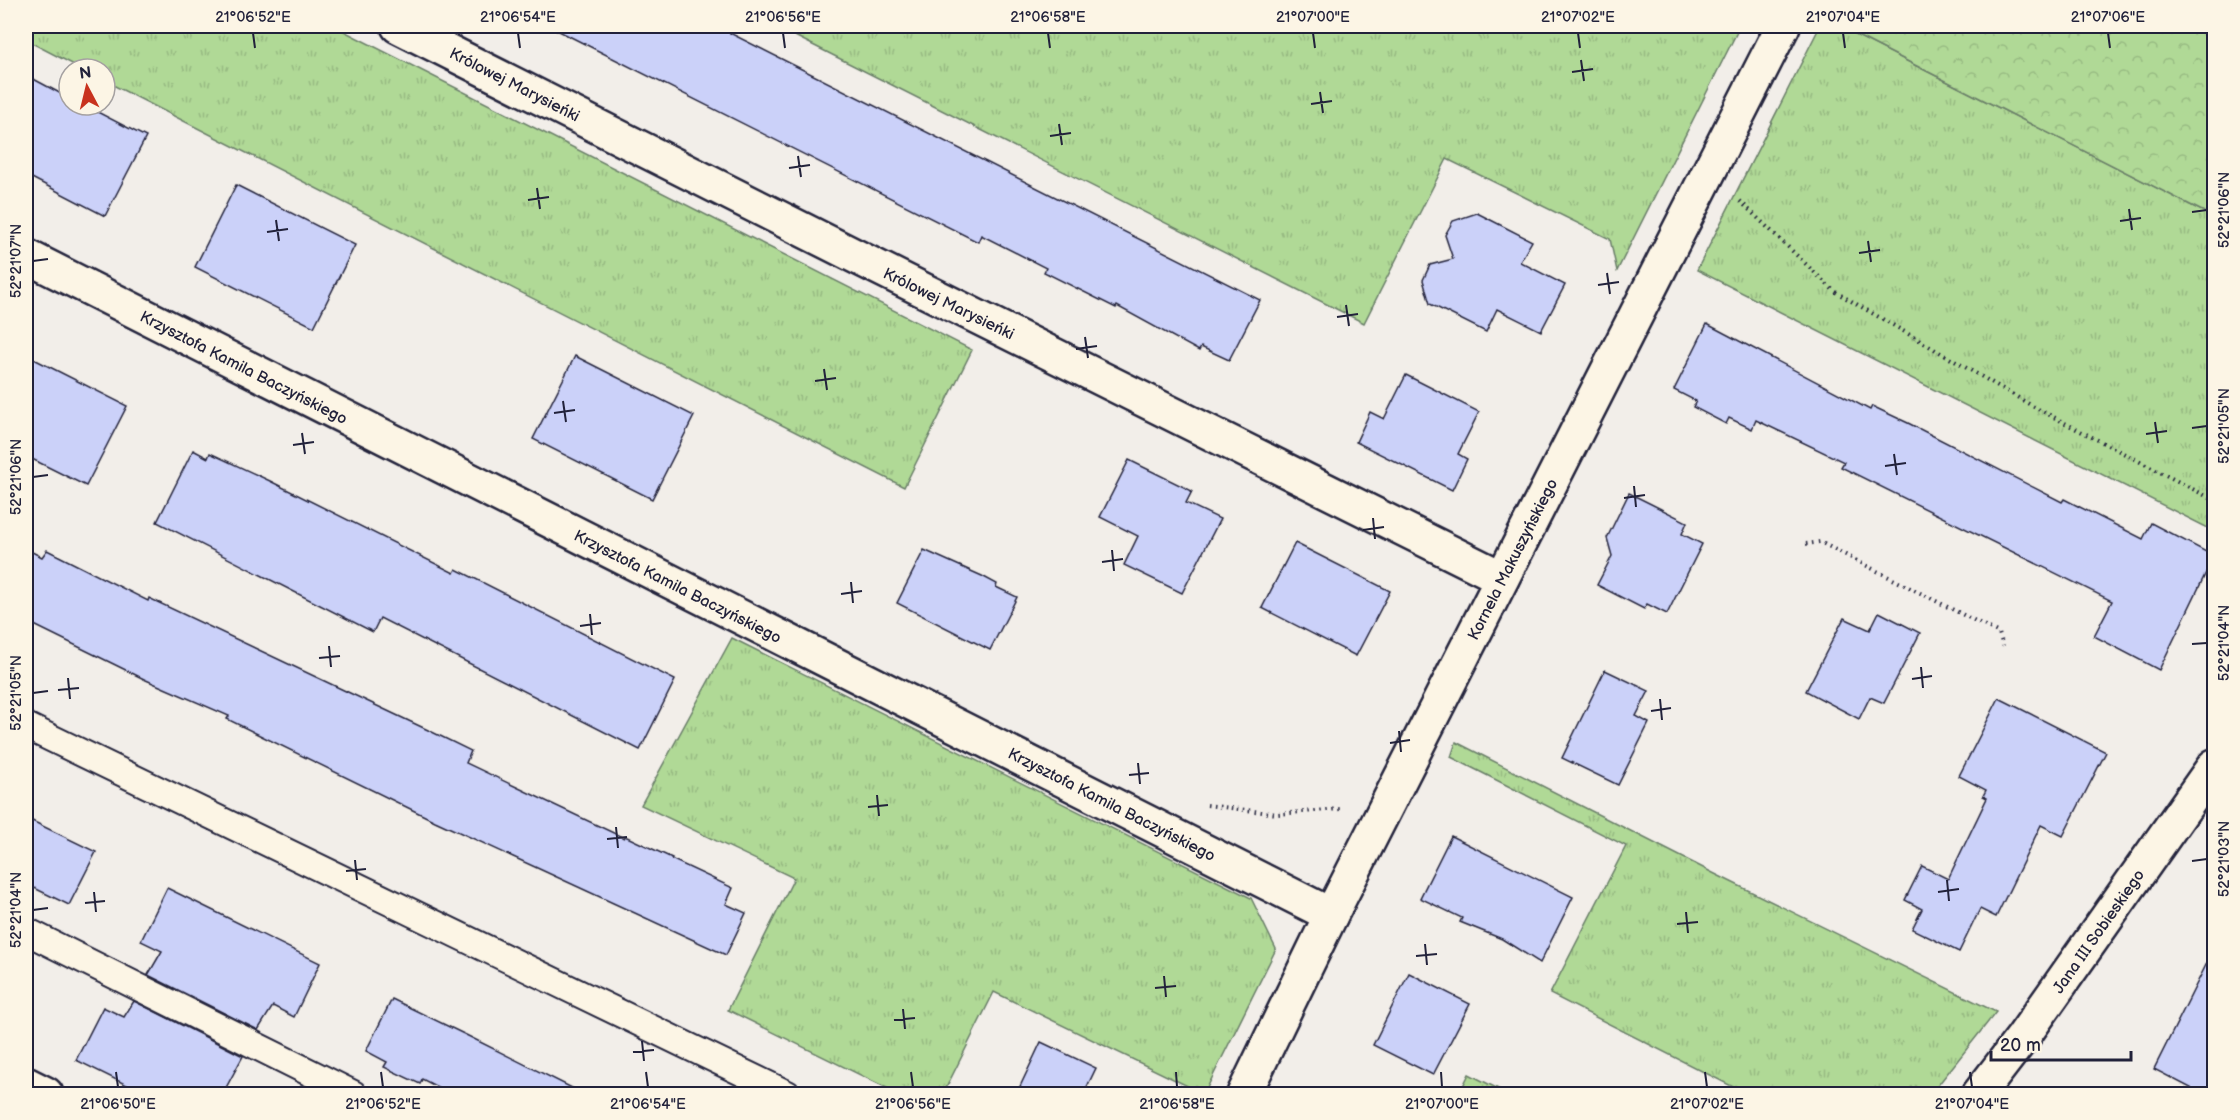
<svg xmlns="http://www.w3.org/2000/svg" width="2240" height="1120" font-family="'Balsamiq Sans',sans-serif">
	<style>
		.grass { fill: url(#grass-tufts); stroke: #697e68; stroke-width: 1.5 }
		.forest { fill: url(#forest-crowns); stroke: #697e68; stroke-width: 1.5 }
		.building { fill: #cbd1f9; stroke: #22223b; stroke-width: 1.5 }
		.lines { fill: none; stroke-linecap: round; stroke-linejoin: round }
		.lane-casing { stroke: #22223b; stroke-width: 30 }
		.street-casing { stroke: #22223b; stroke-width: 38 }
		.path { stroke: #22223b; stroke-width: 4; stroke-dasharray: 1.5 4.5; stroke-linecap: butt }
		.lane { stroke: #fcf5e5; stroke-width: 26 }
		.street { stroke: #fcf5e5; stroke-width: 33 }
		.ticks { fill: none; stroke: #22223b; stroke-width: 2 }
		.labels { text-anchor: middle; stroke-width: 5; stroke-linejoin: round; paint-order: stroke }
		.street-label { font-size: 16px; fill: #22223b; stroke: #fcf5e5 }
		.neatline { fill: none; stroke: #22223b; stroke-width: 2 }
		.ticks-label { font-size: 15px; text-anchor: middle; fill: #22223b }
	</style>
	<defs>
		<pattern id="grass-tufts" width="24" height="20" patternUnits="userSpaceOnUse" patternTransform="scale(1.5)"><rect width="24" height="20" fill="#b0d996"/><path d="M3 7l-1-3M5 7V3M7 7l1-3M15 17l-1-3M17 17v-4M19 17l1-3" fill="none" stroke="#97ba82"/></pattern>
		<pattern id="forest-crowns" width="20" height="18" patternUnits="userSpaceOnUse" patternTransform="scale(1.5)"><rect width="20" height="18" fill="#b0d996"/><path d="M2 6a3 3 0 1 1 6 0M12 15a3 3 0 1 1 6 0" fill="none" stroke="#97ba82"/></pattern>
	</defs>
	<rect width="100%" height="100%" fill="#f2eee9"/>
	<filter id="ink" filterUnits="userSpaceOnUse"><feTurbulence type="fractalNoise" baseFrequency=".0167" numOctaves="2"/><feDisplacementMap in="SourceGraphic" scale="12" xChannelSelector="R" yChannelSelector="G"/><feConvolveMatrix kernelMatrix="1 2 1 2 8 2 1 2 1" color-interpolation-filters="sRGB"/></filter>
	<g filter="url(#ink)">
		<!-- grass -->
		<g class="grass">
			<polygon points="26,26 334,26 972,350 904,487 105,81 105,69 82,69 26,40"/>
			<polygon points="775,26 1740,26 1617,271 1610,239 1447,159 1364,323"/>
			<polygon points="1820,26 1838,26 2214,217 2214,531 1697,270"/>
			<polygon points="732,638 1251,898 1276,949 1204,1094 994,992 943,1094 899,1094 728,1010 794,878 641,805"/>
			<polygon points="1456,742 1715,874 1996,1012 1931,1094 1747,1094 1550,994 1626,846 1451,757"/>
			<polygon points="1469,1074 1508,1094 1459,1094"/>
		</g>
		<!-- forest -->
		<polygon class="forest" points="1838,26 2214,26 2214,217"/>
		<!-- building -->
		<g class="building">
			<polygon points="549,26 716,26 1260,300 1229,360 1201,347 1199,351 1117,306 1116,308 1044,272 1046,268 981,235 978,242"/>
			<polygon points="26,75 69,98 69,105 84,105 146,137 105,216 26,175"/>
			<polygon points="236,185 355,245 314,327 195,267"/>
			<polygon points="1477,213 1532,241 1520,262 1565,285 1541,331 1497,309 1486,332 1430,304 1423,280 1430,265 1453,259 1445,235 1453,221"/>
			<polygon points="1707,324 1870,410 1872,406 1908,423 2062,502 2064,499 2143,539 2151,523 2214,556 2159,670 2094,636 2112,601 1841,467 1844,462 1756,420 1752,429 1729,418 1726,424 1693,407 1696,401 1674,390"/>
			<polygon points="26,355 127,406 86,486 26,456"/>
			<polygon points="575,356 694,416 652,499 533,439"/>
			<polygon points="1406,375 1479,412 1458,454 1467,459 1452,490 1356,442 1370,412 1384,419"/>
			<polygon points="193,450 208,458 210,453 270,481 454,573 456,569 675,680 640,750 380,618 373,632 157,522"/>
			<polygon points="1129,460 1192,491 1186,503 1220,519 1182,593 1124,565 1138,536 1100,517"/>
			<polygon points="1629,493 1687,522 1682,534 1702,544 1667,614 1647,604 1644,609 1597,585 1612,556 1607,538"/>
			<polygon points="1295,543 1390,591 1356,656 1262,608"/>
			<polygon points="26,549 42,557 47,550 148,601 149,598 428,730 471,751 466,763 624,838 625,836 672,858 671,859 733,888 726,904 746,913 726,955 435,821 227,719 229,716 146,680 26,621"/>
			<polygon points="924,550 982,576 997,584 996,587 1017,597 990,650 897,603"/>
			<polygon points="1879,612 1920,633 1884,703 1870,697 1859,719 1806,691 1844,618 1870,630"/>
			<polygon points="1605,670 1649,691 1636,716 1649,723 1618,785 1562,758"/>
			<polygon points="1999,698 2106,752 2063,836 2041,825 1996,917 1980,909 1959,952 1912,929 1922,909 1905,900 1922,866 1948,879 1987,798 1983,796 1986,790 1959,776"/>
			<polygon points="26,818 96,852 69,905 26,884"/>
			<polygon points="1451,836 1573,897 1540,963 1502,939 1460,922 1462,918 1420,898"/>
			<polygon points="167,888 320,963 294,1017 273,1006 258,1030 148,975 162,951 141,941"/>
			<polygon points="2214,949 2214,1095 2204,1095 2154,1069"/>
			<polygon points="1409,973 1470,1004 1433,1075 1373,1045"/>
			<polygon points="392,999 468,1036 586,1095 453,1095 422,1079 420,1084 384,1067 387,1062 366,1051"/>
			<polygon points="134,1001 243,1056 222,1095 147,1095 76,1060 103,1007 124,1017"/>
			<polygon points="1041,1042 1096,1068 1083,1095 1016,1095"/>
		</g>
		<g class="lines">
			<!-- lane casing -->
			<g class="lane-casing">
				<g id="lane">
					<polyline points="26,726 787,1094"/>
					<polyline points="26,931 353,1094"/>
				</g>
			</g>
			<!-- street casing -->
			<g class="street-casing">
				<g id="street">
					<polyline points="398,26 859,258 1502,578"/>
					<polyline points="26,256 1331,915"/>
					<polyline points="26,1084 46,1094"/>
					<polyline points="1244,1094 1331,915 1783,26"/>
					<polyline points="1979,1094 2023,1037 2214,766"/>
				</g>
			</g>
			<!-- path -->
			<g class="path">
				<polyline points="1740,201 1834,291 2034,407 2214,500"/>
				<polyline points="1806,544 1820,542 1999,633 2003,646"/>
				<polyline points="1207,805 1277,814 1340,809"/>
			</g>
			<!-- lane -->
			<use href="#lane" class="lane"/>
			<!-- street -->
			<use href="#street" class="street"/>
		</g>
	</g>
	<!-- ticks -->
	<path class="ticks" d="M253,33L255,48M518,33L520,48M783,33L785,48M1048,33L1050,48M1313,33L1315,48M1578,33L1580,48M1843,33L1845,48M2108,33L2110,48M1581,60L1584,81M1572,72L1593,69M1320,92L1323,113M1311,104L1332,101M1059,124L1062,145M1050,136L1071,133M798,156L801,177M789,168L810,165M537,188L540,209M528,200L549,197M2129,209L2132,230M2192,212L2207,210M276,220L279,241M2120,221L2141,218M267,232L288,229M1868,241L1871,262M1859,253L1880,250M33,261L48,259M1607,273L1610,294M1598,285L1619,282M1346,305L1349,326M1337,317L1358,314M1085,337L1088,358M1076,349L1097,346M824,369L827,390M815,381L836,378M563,401L566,422M554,413L575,410M2155,422L2158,443M2192,428L2207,426M302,433L305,454M2146,434L2167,431M293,445L314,442M1894,454L1897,475M1885,466L1906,463M33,477L48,475M1634,486L1636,507M1624,498L1645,495M1373,518L1375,539M1363,530L1384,527M1112,550L1114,571M1102,562L1123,559M851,582L853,603M841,594L862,591M590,614L592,635M580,626L601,623M2192,644L2207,643M329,646L331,667M319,658L340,656M1921,667L1923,688M68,678L70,699M1912,679L1932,676M58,690L79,688M33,693L48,691M1660,699L1662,720M1651,711L1671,708M1399,731L1401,752M1390,743L1410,740M1138,763L1140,784M1129,775L1149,773M877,795L879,816M868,807L888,805M616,827L618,848M607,839L627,837M355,860L357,880M2192,861L2207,859M346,871L366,869M1947,880L1949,901M94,892L96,912M1938,892L1959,889M85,903L105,901M33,910L48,908M1686,912L1688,933M1677,924L1698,922M1425,944L1427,965M1416,956L1437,954M1164,976L1166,997M1155,988L1176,986M903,1009L905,1029M894,1020L915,1018M642,1041L644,1061M633,1052L654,1050M116,1072L118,1087M381,1072L383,1087M646,1072L648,1087M911,1072L913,1087M1176,1072L1177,1087M1441,1072L1442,1087M1705,1072L1707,1087M1970,1072L1972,1087"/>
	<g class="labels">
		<!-- street labels -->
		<g class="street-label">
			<text transform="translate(515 84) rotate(27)" y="6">Królowej Marysieńki</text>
			<text transform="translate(949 303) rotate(26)" y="6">Królowej Marysieńki</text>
			<text transform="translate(244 367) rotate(27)" y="6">Krzysztofa Kamila Baczyńskiego</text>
			<text transform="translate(1512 559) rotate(-63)" y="6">Kornela Makuszyńskiego</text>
			<text transform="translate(678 586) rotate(27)" y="6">Krzysztofa Kamila Baczyńskiego</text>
			<text transform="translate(1112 804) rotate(27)" y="6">Krzysztofa Kamila Baczyńskiego</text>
			<text transform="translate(2098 931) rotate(-55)" y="6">Jana III Sobieskiego</text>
		</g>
	</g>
	<!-- margin -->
	<rect width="2240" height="1120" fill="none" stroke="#fcf5e5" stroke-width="66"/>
	<!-- north arrow -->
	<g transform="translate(87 87) rotate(353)"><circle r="28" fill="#fcf5e5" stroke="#a5a1a1" stroke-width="1.5"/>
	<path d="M0-4.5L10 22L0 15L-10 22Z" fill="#c8321e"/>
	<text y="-9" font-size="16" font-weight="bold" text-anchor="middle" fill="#22223b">N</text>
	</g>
	<!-- scale -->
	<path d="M1991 1051v9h140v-9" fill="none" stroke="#22223b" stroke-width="3"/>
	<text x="2000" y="1051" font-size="18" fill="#22223b" stroke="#fcf5e5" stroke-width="4.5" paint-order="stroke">20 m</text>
	<rect x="33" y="33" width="2174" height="1054" class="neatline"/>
	<g class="ticks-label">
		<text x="253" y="22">21°06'52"E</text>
		<text x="518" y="22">21°06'54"E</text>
		<text x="783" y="22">21°06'56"E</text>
		<text x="1048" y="22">21°06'58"E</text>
		<text x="1313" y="22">21°07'00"E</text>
		<text x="1578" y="22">21°07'02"E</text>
		<text x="1843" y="22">21°07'04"E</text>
		<text x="2108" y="22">21°07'06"E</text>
		<text transform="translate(2224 210) rotate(-90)" y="5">52°21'06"N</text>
		<text transform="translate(16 261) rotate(-90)" y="5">52°21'07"N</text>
		<text transform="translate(2224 426) rotate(-90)" y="5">52°21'05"N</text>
		<text transform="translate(16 477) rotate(-90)" y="5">52°21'06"N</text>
		<text transform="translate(2224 643) rotate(-90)" y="5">52°21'04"N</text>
		<text transform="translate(16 693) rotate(-90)" y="5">52°21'05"N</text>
		<text transform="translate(2224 859) rotate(-90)" y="5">52°21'03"N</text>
		<text transform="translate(16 910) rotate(-90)" y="5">52°21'04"N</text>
		<text x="118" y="1109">21°06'50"E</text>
		<text x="383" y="1109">21°06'52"E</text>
		<text x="648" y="1109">21°06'54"E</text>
		<text x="913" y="1109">21°06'56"E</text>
		<text x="1177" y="1109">21°06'58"E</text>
		<text x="1442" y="1109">21°07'00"E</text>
		<text x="1707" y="1109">21°07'02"E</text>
		<text x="1972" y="1109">21°07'04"E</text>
	</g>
</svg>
